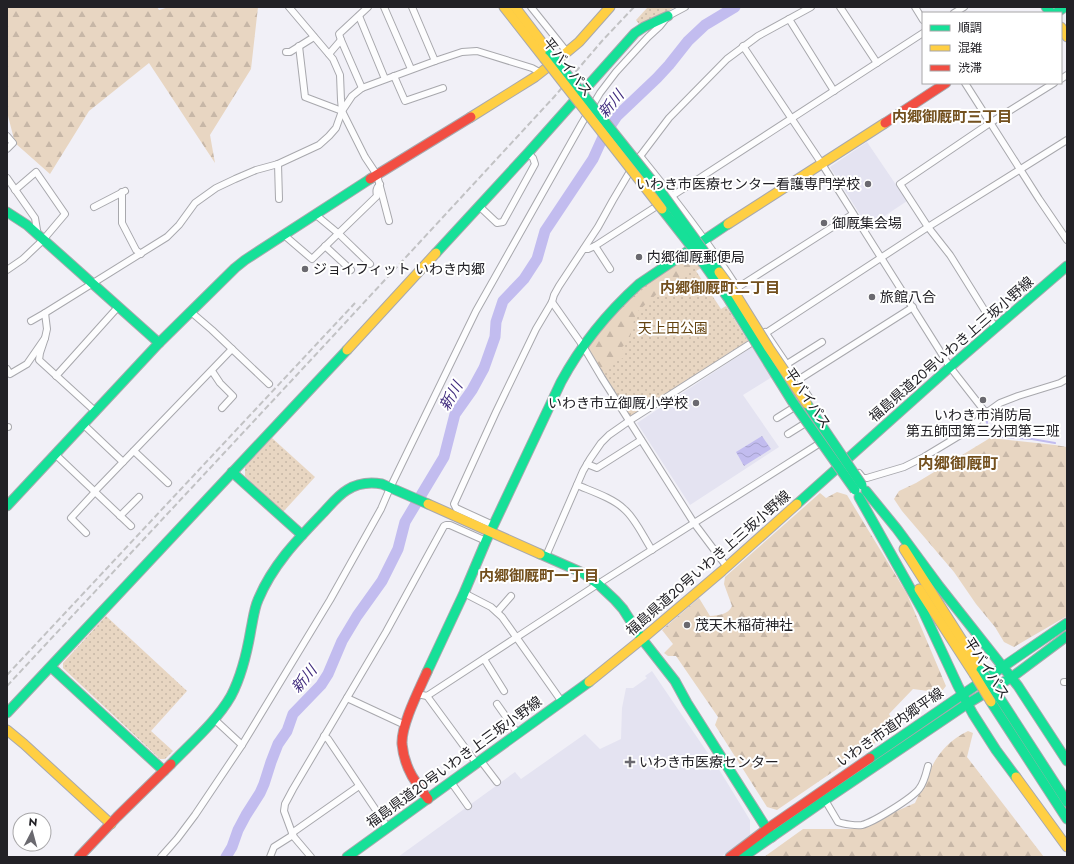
<svg xmlns="http://www.w3.org/2000/svg" width="1074" height="864" font-family="Jost,'Noto Sans JP',sans-serif">
	<style>
		.built { fill: #e4e3f1 }
		.green { fill: url(#green-dots) }
		.forest { fill: url(#forest-firs) }
		.water { fill: url(#water-waves) }
		.lines { fill: none; stroke-linecap: round; stroke-linejoin: round }
		.stream { stroke: #c2bcef; stroke-width: 2 }
		.river { stroke: #c2bcef; stroke-width: 11 }
		.street-casing { stroke: #a8a8ad; stroke-width: 8 }
		.fast-casing { stroke: #a8a8ad; stroke-width: 11 }
		.slow-casing { stroke: #a8a8ad; stroke-width: 11 }
		.jam-casing { stroke: #a8a8ad; stroke-width: 11 }
		.street { stroke: #fdfdfe; stroke-width: 6 }
		.fast { stroke: #16e098; stroke-width: 9 }
		.slow { stroke: #ffcf43; stroke-width: 9 }
		.jam { stroke: #f24e42; stroke-width: 9 }
		.rail { stroke: #c2c2c4; stroke-width: 2; stroke-dasharray: 6 3; stroke-linecap: butt }
		.fast-bridge-casing { stroke: #a8a8ad; stroke-width: 11; stroke-linecap: butt }
		.slow-bridge-casing { stroke: #a8a8ad; stroke-width: 11; stroke-linecap: butt }
		.fast-bridge { stroke: #16e098; stroke-width: 9 }
		.slow-bridge { stroke: #ffcf43; stroke-width: 9 }
		.poi-dot { fill: #6a696f; stroke: #fff; stroke-width: 1.5 }
		.labels { text-anchor: middle; stroke-width: 4; stroke-linejoin: round; paint-order: stroke }
		.street-label { font-size: 14px; fill: #222126; stroke: #fff }
		.poi-label { font-size: 14px; fill: #222126; stroke: #fff; text-anchor: start }
		.park-label { font-size: 14px; fill: #63420f; stroke: #fff }
		.water-label { font-size: 15px; font-style: italic; fill: #412c7e; stroke: #fff }
		.neighbourhood-label { font-size: 15px; font-weight: bold; fill: #73501e; stroke: #fff }
		.quarter-label { font-size: 16px; font-weight: bold; fill: #73501e; stroke: #fff }
	</style>
	<defs>
		<pattern id="green-dots" width="8" height="8" patternUnits="userSpaceOnUse"><rect width="8" height="8" fill="#e8d6c2"/><path d="M2 2h.1M6 6h.1" fill="none" stroke="#c7b7a7" stroke-width="1.8" stroke-linecap="round"/></pattern>
		<pattern id="forest-firs" width="22" height="20" patternUnits="userSpaceOnUse"><rect width="22" height="20" fill="#e8d6c2"/><path d="M5 1l3.5 6h-7zM16 11l3.5 6h-7z" fill="#c7b7a7"/></pattern>
		<pattern id="water-waves" width="16" height="10" patternUnits="userSpaceOnUse"><rect width="16" height="10" fill="#c2bcef"/><path d="M0 5q4-4 8 0t8 0" fill="none" stroke="#a6a1cd"/></pattern>
	</defs>
	<rect width="100%" height="100%" fill="#f1f0f7"/>
	<!-- built -->
	<g class="built">
		<polygon points="867,142 907,201 868,227 830,167"/>
		<polygon points="752,347 772,377 743,395 779,447 690,505 637,423"/>
		<polygon points="652,671 720,771 750,820 750,836 721,857 398,857 515,772 521,779 585,734 600,749 621,739 622,708 626,688 633,688 647,678 645,676"/>
	</g>
	<!-- green -->
	<g class="green">
		<polygon points="648,7 676,7 639,24 636,20"/>
		<path d="M691,254L701,268L696,271L721,309L726,306L748,341L630,417L587,348C599,332 611,314 626,301C646,283 669,269 691,254Z"/>
		<polygon points="272,438 315,477 283,512 245,476 245,467"/>
		<polygon points="106,616 187,691 151,731 173,751 165,759 160,759 63,668 63,663"/>
	</g>
	<!-- forest -->
	<g class="forest">
		<polygon points="7,7 157,7 159,10 169,7 258,7 251,69 210,135 215,163 149,63 89,111 50,174 15,143 7,112"/>
		<polygon points="691,256 699,266 674,280 659,292 636,313 632,328 629,342 622,347 625,357 617,361 603,371 588,348 607,322 627,302 662,274"/>
		<polygon points="990,438 1055,445 1067,447 1067,616 1014,647 1004,642 995,627 976,604 954,572 902,511 894,499 899,491 916,483"/>
		<path d="M837,492L847,495L907,594L946,686L935,700L928,691L913,689L889,714L897,728L777,810L767,807L715,725L718,717L676,656H668L664,653L673,644L662,630L699,598L710,616C719,615 728,615 732,606L724,584L725,577L820,493L826,498Z"/>
		<path d="M968,731L973,733L967,757L1044,857H764L803,829H856L915,803C929,773 936,746 968,731Z"/>
	</g>
	<!-- water -->
	<polygon class="water" points="762,436 771,449 744,466 736,452"/>
	<g class="lines">
		<!-- stream -->
		<polyline class="stream" points="986,416 989,436 1032,439 1055,443"/>
		<!-- river -->
		<polyline class="river" points="226,857 232,847 238,830 246,815 260,793 264,784 271,762 278,744 287,731 293,714 321,685 328,674 342,641 357,616 382,581 398,549 405,522 444,457 455,414 472,390 484,368 495,337 496,322 503,301 524,279 537,259 545,231 593,159 603,137 617,116 657,78 669,65 688,41 705,25 735,7"/>
		<!-- street casing -->
		<g class="street-casing">
			<g id="street">
				<polyline points="384,7 411,69"/>
				<polyline points="412,7 435,61"/>
				<polyline points="531,7 567,52"/>
				<polyline points="840,7 877,63"/>
				<polyline points="915,7 923,20"/>
				<polyline points="954,13 964,7"/>
				<polyline points="359,16 385,79"/>
				<polyline points="789,19 834,91"/>
				<polyline points="341,40 339,34 368,7"/>
				<polyline points="299,46 305,97 342,111 365,157 377,175 389,221"/>
				<polyline points="743,46 822,164 950,367 986,413"/>
				<polyline points="286,52 290,52 314,37"/>
				<polyline points="329,54 341,40 362,88"/>
				<polyline points="394,76 405,101 443,88"/>
				<polyline points="1061,79 1067,75"/>
				<polyline points="965,83 1039,199 1067,240"/>
				<polyline points="342,111 352,96 362,88 435,61 462,52 477,51 532,68 541,73"/>
				<polyline points="7,136 13,143 7,149"/>
				<path d="M640,156C675,199 709,243 739,290"/>
				<polyline points="638,159 669,118 727,59 758,36 811,7"/>
				<polyline points="278,164 279,199"/>
				<polyline points="7,178 35,218 38,236"/>
				<polyline points="122,192 122,223 136,250 141,254"/>
				<polyline points="669,198 923,33"/>
				<polyline points="479,206 497,223 503,222 535,164 533,158 528,153"/>
				<polyline points="94,207 125,191"/>
				<polyline points="316,215 339,234 370,264"/>
				<path d="M284,235L312,259L377,196C376,191 376,188 380,184"/>
				<polyline points="325,246 351,270"/>
				<polyline points="595,246 610,269"/>
				<polyline points="584,249 588,249 595,246 660,204"/>
				<polyline points="7,270 23,259 43,240 65,214 36,172 15,190"/>
				<polyline points="737,288 853,214"/>
				<polyline points="552,302 583,346 602,378 694,523 727,567"/>
				<polyline points="191,312 212,330 269,384"/>
				<polyline points="45,313 167,237 179,225 195,203 216,188 235,179 256,170 278,164 319,145 329,136 336,128 342,111 341,100 340,75 333,59 289,7"/>
				<polyline points="995,327 950,255 928,227 900,184 990,123 1054,83"/>
				<polyline points="765,332 809,397"/>
				<polyline points="763,335 928,227 1067,140"/>
				<polyline points="45,338 40,353 39,360 96,412"/>
				<polyline points="787,364 822,342"/>
				<polyline points="7,369 10,374 27,364 45,338 47,329 45,313 31,321"/>
				<polyline points="212,371 220,383 233,396 222,408"/>
				<polyline points="56,376 118,307"/>
				<polyline points="798,380 913,307"/>
				<polyline points="777,418 793,408"/>
				<polyline points="84,425 123,462"/>
				<polyline points="7,427 8,427"/>
				<polyline points="788,434 804,424"/>
				<polyline points="134,451 168,483"/>
				<polyline points="55,454 131,526"/>
				<polyline points="587,464 597,468 641,440"/>
				<polyline points="859,473 863,478 867,478 904,467 924,457 967,431 986,413 1000,403 1018,396 1060,383 1067,379"/>
				<path d="M577,485C591,491 613,498 624,509C635,518 644,538 652,550"/>
				<polyline points="120,516 139,497"/>
				<polyline points="493,525 456,508 454,504 496,412 536,329 552,302 554,295 559,286 598,227 613,200 632,168"/>
				<polyline points="86,533 71,518 95,492 96,490 232,349"/>
				<polyline points="546,556 583,471 590,459 601,443 609,435 629,421 756,340"/>
				<polyline points="464,593 491,607 502,617 562,702"/>
				<polyline points="497,612 511,596"/>
				<polyline points="484,659 504,691"/>
				<polyline points="1064,682 1067,682"/>
				<polyline points="417,694 427,696 598,584 817,445"/>
				<polyline points="427,696 477,764"/>
				<polyline points="347,698 405,725"/>
				<polyline points="497,704 518,734"/>
				<polyline points="214,719 242,745"/>
				<polyline points="324,736 328,739 388,828"/>
				<polyline points="481,761 497,782"/>
				<polyline points="451,782 468,806"/>
				<path d="M825,800L838,822C843,824 857,826 862,825C874,822 912,798 919,789C924,783 926,774 928,766"/>
				<polyline points="292,833 359,786"/>
				<polyline points="161,857 177,839 195,815 242,745 330,600 381,509 390,488 476,311 582,123 600,93 616,72 648,37 660,26 668,16 685,7"/>
				<polyline points="270,857 274,847 293,835"/>
				<polyline points="311,857 294,837 291,830 284,811 285,804 293,789 386,632 444,526 446,525 450,525 486,541"/>
			</g>
		</g>
		<!-- fast casing -->
		<g class="fast-casing">
			<g id="fast">
				<polyline points="1046,7 1051,13"/>
				<polyline points="1056,13 1065,7"/>
				<polyline points="7,212 27,225 159,343"/>
				<polyline points="436,253 528,153 635,33 644,27 668,16"/>
				<polyline points="232,472 302,535"/>
				<polyline points="866,491 897,529 939,586 1018,686 1067,761"/>
				<polyline points="859,497 923,611 958,686 973,714 996,750 1016,777"/>
				<polyline points="797,504 950,367 1067,266"/>
				<polyline points="7,506 159,343 235,268 245,260 370,179"/>
				<polyline points="540,554 583,573 598,584 615,600 623,609 642,639 675,681 687,703 772,837"/>
				<polyline points="51,667 164,771"/>
				<path d="M427,672L464,593L486,541L561,382C581,345 608,312 639,284L728,224"/>
				<polyline points="999,697 1067,802"/>
				<polyline points="991,702 1067,819"/>
				<polyline points="7,713 347,350"/>
				<polyline points="870,758 1067,623"/>
				<path d="M171,764C191,743 216,722 231,696C242,675 247,653 251,629C253,620 254,609 258,600C272,566 296,541 321,515C329,507 337,496 347,490C358,483 370,482 382,484L428,504"/>
				<polyline points="347,857 589,682"/>
				<polyline points="743,857 825,800 967,704 1012,677 1067,636"/>
			</g>
		</g>
		<!-- slow casing -->
		<g class="slow-casing">
			<g id="slow">
				<polyline points="504,7 544,58"/>
				<polyline points="515,7 550,53"/>
				<polyline points="1061,27 1067,37"/>
				<polyline points="471,117 535,77 567,52 579,42 610,7"/>
				<polyline points="728,224 885,123"/>
				<polyline points="347,350 436,253"/>
				<polyline points="428,504 540,554"/>
				<polyline points="904,549 981,670"/>
				<polyline points="919,589 974,674"/>
				<polyline points="589,682 642,639 722,571 797,504"/>
				<polyline points="7,730 24,744 111,824"/>
				<polyline points="1016,777 1067,847"/>
			</g>
		</g>
		<!-- jam casing -->
		<g class="jam-casing">
			<g id="jam">
				<polyline points="885,123 946,83"/>
				<polyline points="370,179 471,117"/>
				<path d="M427,672C419,690 401,725 402,744C403,755 407,767 412,776C417,784 423,792 428,799"/>
				<polyline points="79,857 117,817 171,764"/>
				<polyline points="730,857 767,829 870,758"/>
			</g>
		</g>
		<!-- street -->
		<use href="#street" class="street"/>
		<!-- fast -->
		<use href="#fast" class="fast"/>
		<!-- slow -->
		<use href="#slow" class="slow"/>
		<!-- jam -->
		<use href="#jam" class="jam"/>
		<!-- rail -->
		<g class="rail">
			<polyline points="7,675 355,303"/>
			<polyline points="7,686 321,349 554,97 602,41 634,7"/>
		</g>
		<!-- fast-bridge casing -->
		<g class="fast-bridge-casing">
			<g id="fast-bridge">
				<polyline points="550,53 661,192 719,272"/>
				<polyline points="662,209 691,246 728,298 792,401 855,490"/>
				<polyline points="807,404 862,485"/>
				<polyline points="981,670 999,697"/>
			</g>
		</g>
		<!-- slow-bridge casing -->
		<g class="slow-bridge-casing">
			<g id="slow-bridge">
				<polyline points="544,58 662,209"/>
				<polyline points="719,272 736,295 769,348 807,404"/>
				<polyline points="974,674 991,702"/>
			</g>
		</g>
		<!-- fast-bridge -->
		<use href="#fast-bridge" class="fast-bridge"/>
		<!-- slow-bridge -->
		<use href="#slow-bridge" class="slow-bridge"/>
	</g>
	<!-- markers -->
	<g class="poi-dot">
		<circle cx="868" cy="184" r="4"/>
		<circle cx="824" cy="223" r="4"/>
		<circle cx="639" cy="257" r="4"/>
		<circle cx="305" cy="269" r="4"/>
		<circle cx="872" cy="297" r="4"/>
		<circle cx="983" cy="400" r="4"/>
		<circle cx="696" cy="403" r="4"/>
		<circle cx="687" cy="625" r="4"/>
		<path d="M628 756h4v4h4v4h-4v4h-4v-4h-4v-4h4z"/>
	</g>
	<g class="labels">
		<!-- street labels -->
		<g class="street-label">
			<text transform="translate(568 67) rotate(52)" y="5">平バイパス</text>
			<text transform="translate(951 349) rotate(-41)" y="5">福島県道20号いわき上三坂小野線</text>
			<text transform="translate(808 398) rotate(56)" y="5">平バイパス</text>
			<text transform="translate(708 563) rotate(-41)" y="5">福島県道20号いわき上三坂小野線</text>
			<text transform="translate(987 668) rotate(57)" y="5">平バイパス</text>
			<text transform="translate(890 727) rotate(-35)" y="5">いわき市道内郷平線</text>
			<text transform="translate(454 762) rotate(-36)" y="5">福島県道20号いわき上三坂小野線</text>
		</g>
		<!-- poi labels -->
		<g class="poi-label">
			<text x="860" y="189" text-anchor="end">いわき市医療センター看護専門学校</text>
			<text x="832" y="228">御厩集会場</text>
			<text x="647" y="262">内郷御厩郵便局</text>
			<text x="313" y="274">ジョイフィット いわき内郷</text>
			<text x="880" y="302">旅館八合</text>
			<text x="688" y="408" text-anchor="end">いわき市立御厩小学校</text>
			<text x="983" y="420" text-anchor="middle">いわき市消防局<tspan x="983" dy="16">第五師団第三分団第三班</tspan></text>
			<text x="695" y="630">茂天木稲荷神社</text>
			<text x="639" y="767">いわき市医療センター</text>
		</g>
		<!-- park labels -->
		<g class="park-label">
			<text x="673" y="333">天上田公園</text>
		</g>
		<!-- water labels -->
		<g class="water-label">
			<text transform="translate(611 104) rotate(-50)" y="5">新川</text>
			<text transform="translate(451 396) rotate(-60)" y="5">新川</text>
			<text transform="translate(304 679) rotate(-50)" y="5">新川</text>
		</g>
		<!-- neighbourhood labels -->
		<g class="neighbourhood-label">
			<text x="952" y="122">内郷御厩町三丁目</text>
			<text x="720" y="293">内郷御厩町二丁目</text>
			<text x="539" y="581">内郷御厩町一丁目</text>
		</g>
		<!-- quarter labels -->
		<g class="quarter-label">
			<text x="958" y="469">内郷御厩町</text>
		</g>
	</g>
	<!-- border -->
	<rect width="1074" height="864" fill="none" stroke="#222126" stroke-width="16"/>
	<!-- legend -->
	<rect x="922" y="12" width="140" height="72" fill="#ffffff" stroke="#a7a6a8"/>
	<rect x="930" y="25" width="20" height="6" fill="#16e098" stroke="#a7a6a8"/>
	<text x="958" y="32" font-size="12" fill="#222126">順調</text>
	<rect x="930" y="45" width="20" height="6" fill="#ffcf43" stroke="#a7a6a8"/>
	<text x="958" y="52" font-size="12" fill="#222126">混雑</text>
	<rect x="930" y="65" width="20" height="6" fill="#f24e42" stroke="#a7a6a8"/>
	<text x="958" y="72" font-size="12" fill="#222126">渋滞</text>
	<!-- north arrow -->
	<g transform="translate(32 832) rotate(6)"><circle r="19" fill="#ffffff" stroke="#a7a6a8"/>
	<path d="M0-3L7 15L0 10L-7 15Z" fill="#6a696f"/>
	<text y="-6" font-size="11" font-weight="bold" text-anchor="middle" fill="#222126">N</text>
	</g>
</svg>
